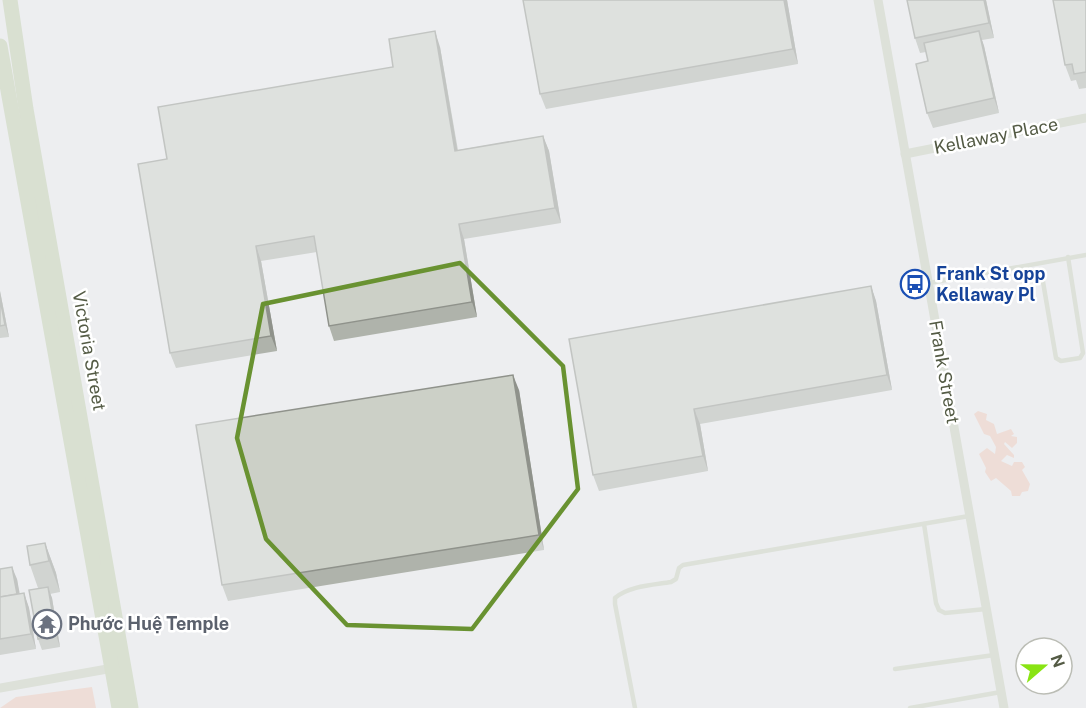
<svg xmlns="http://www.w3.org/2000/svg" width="1086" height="708" font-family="'Public Sans',sans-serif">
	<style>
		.green { fill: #f0c8b9 }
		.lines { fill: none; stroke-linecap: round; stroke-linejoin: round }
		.service { stroke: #cad0bd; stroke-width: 4.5 }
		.minor { stroke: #cad0bd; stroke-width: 9 }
		.primary { stroke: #c1ceac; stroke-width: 15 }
		.wall { fill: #afb3ab }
		.shaded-wall { fill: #8f928b }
		.building { fill: #ccd0c7; stroke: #8f928b; stroke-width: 1.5 }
		.marked { fill: none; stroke: #699231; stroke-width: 4.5; stroke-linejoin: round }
		.labels { text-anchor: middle; stroke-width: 5; stroke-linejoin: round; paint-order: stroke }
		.street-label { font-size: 18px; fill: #545b45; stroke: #fff }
		.transit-label { font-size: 18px; font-weight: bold; fill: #164399; stroke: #fff; text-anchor: start }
		.worship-label { font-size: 18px; font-weight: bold; fill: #5b616d; stroke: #fff; text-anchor: start }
	</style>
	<rect width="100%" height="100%" fill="#edeef0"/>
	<!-- green -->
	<g class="green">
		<polygon points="978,411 987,414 986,420 994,424 997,434 1011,429 1014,434 1011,436 1017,437 1017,443 1012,448 1005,442 1004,444 1014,455 1014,458 1007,455 1001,461 1012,466 1014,462 1022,462 1025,467 1022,470 1030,484 1028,491 1022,492 1020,496 1012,496 1011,491 996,478 991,481 985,472 986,468 979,454 987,448 995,454 996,447 990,436 984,434 974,414"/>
		<polygon points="92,687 96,708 0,708 16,697"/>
	</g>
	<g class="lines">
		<!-- service -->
		<g class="service">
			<polyline points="1042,276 1056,358 1061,361 1080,358 1083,353 1068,257"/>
			<polyline points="929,283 1086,255"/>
			<polyline points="924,524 936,603 939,610 945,613 986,609"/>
			<polyline points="895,669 994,655"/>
			<path d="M635,708L615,604V598C629,586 653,585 671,582L676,579L679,568L683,565L969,516"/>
			<polyline points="910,708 1001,692"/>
		</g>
		<!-- minor -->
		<g class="minor">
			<polyline points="878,0 1004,708"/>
			<polyline points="905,154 1086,118"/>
			<polyline points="0,688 113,668"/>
		</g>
		<!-- primary -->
		<g class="primary">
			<polyline points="10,0 26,109 131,708"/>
			<polyline points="0,46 119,708"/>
		</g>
	</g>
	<!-- wall -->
	<g class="wall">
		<polygon points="787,0 798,64 546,109 540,94"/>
		<polygon points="986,0 994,38 982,40 984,46 999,113 933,128 927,113 928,61 926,52 920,53 915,38"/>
		<polygon points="1086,0 1086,88 1079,89 1076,80 1071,81 1065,65"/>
		<polygon points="440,47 458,150 543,136 549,151 561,223 464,239 477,317 334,341 329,326 317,252 261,261 277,351 176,368 170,353 167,159 393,67"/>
		<polygon points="871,286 876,301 892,390 700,424 708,471 599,491 593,475"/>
		<polygon points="0,291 9,337 0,338"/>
		<polygon points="519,390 544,550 228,601 222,585"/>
		<polygon points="45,543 56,573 60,592 50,594 52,598 60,647 42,650 38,639 38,588 30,565"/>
		<polygon points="0,569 17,579 19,594 24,593 29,608 36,649 0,655"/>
	</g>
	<!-- shaded-wall -->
	<g class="shaded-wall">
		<polygon points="784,0 787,0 798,64 793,49"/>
		<polygon points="984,0 986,0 994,38 989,23"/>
		<polygon points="435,31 440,47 460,166 455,151"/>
		<polygon points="979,31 984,46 999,113 994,98"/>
		<polygon points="543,136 549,151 561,223 555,208"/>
		<polygon points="459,224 464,239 477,317 472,302"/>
		<polygon points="256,246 261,261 277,351 271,336"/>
		<polygon points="871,286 876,301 892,390 887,375"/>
		<polygon points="0,291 9,337 5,325 0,299"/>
		<polygon points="513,375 519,390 544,550 539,535"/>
		<polygon points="694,409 700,424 708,471 703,456"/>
		<polygon points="45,543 56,573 60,592 49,561"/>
		<polygon points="12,567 17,579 22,606 17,595"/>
		<polygon points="48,587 52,598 60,647 56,635"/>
		<polygon points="24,593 29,608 36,649 31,634"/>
	</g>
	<!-- building -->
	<g class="building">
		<polygon points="523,0 784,0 793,49 540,94"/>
		<polygon points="907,0 984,0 989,23 915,38"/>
		<polygon points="1053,0 1086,0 1086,72 1074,74 1072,64 1065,65"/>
		<polygon points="435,31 455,151 543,136 555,208 459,224 472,302 329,326 314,236 256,246 271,336 170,353 138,164 167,159 158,107 393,67 389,39"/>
		<polygon points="979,31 994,98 927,113 916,64 928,61 924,43"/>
		<polygon points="871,286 887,375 694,409 703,456 593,475 569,339"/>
		<polygon points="0,299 5,325 0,326"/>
		<polygon points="513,375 539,535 222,585 196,425"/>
		<polygon points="45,543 49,561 30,565 27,546"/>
		<polygon points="12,567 17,594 0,597 0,569"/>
		<polygon points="48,587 56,635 38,639 29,590"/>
		<polygon points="24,593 31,634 0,639 0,597"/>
	</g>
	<!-- marked area -->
	<path d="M0 0H1086V708H0ZM460,263L563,366L578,489L472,629L347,625L266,539L237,438L263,304Z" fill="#edeef0" fill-opacity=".55" fill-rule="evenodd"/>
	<path class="marked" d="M460,263L563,366L578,489L472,629L347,625L266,539L237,438L263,304Z"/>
	<!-- icons -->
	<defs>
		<g id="bus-ring" transform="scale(1.5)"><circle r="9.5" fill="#fff" stroke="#1a4fb4" stroke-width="1.5"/><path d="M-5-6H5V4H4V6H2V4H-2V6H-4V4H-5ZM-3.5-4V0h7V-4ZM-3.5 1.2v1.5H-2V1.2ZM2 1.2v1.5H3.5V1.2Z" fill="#1a4fb4"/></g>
		<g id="temple-ring" transform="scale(1.5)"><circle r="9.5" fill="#fff" stroke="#6b7280" stroke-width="1.5"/><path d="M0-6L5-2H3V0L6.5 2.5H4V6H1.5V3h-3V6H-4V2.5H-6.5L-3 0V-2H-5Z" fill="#6b7280"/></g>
	</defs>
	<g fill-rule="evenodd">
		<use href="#bus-ring" x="915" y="284"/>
		<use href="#temple-ring" x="47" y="624"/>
	</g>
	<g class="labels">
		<!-- street labels -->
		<g class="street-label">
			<text transform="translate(996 136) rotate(-11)" y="6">Kellaway Place</text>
			<text transform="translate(89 351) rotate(80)" y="6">Victoria Street</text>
			<text transform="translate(944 372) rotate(80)" y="6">Frank Street</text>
		</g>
		<!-- transit labels -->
		<g class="transit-label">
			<text x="936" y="280">Frank St opp<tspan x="936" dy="21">Kellaway Pl</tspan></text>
		</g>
		<!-- worship labels -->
		<g class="worship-label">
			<text x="68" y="630">Phước Huệ Temple</text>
		</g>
	</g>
	<!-- north arrow -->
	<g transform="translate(1044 666) rotate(70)"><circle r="28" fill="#ffffff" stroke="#bbbdb5" stroke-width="1.5"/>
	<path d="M0-4.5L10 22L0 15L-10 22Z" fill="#89e413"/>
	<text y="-9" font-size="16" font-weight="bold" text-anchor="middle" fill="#545b45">N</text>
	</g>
</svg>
